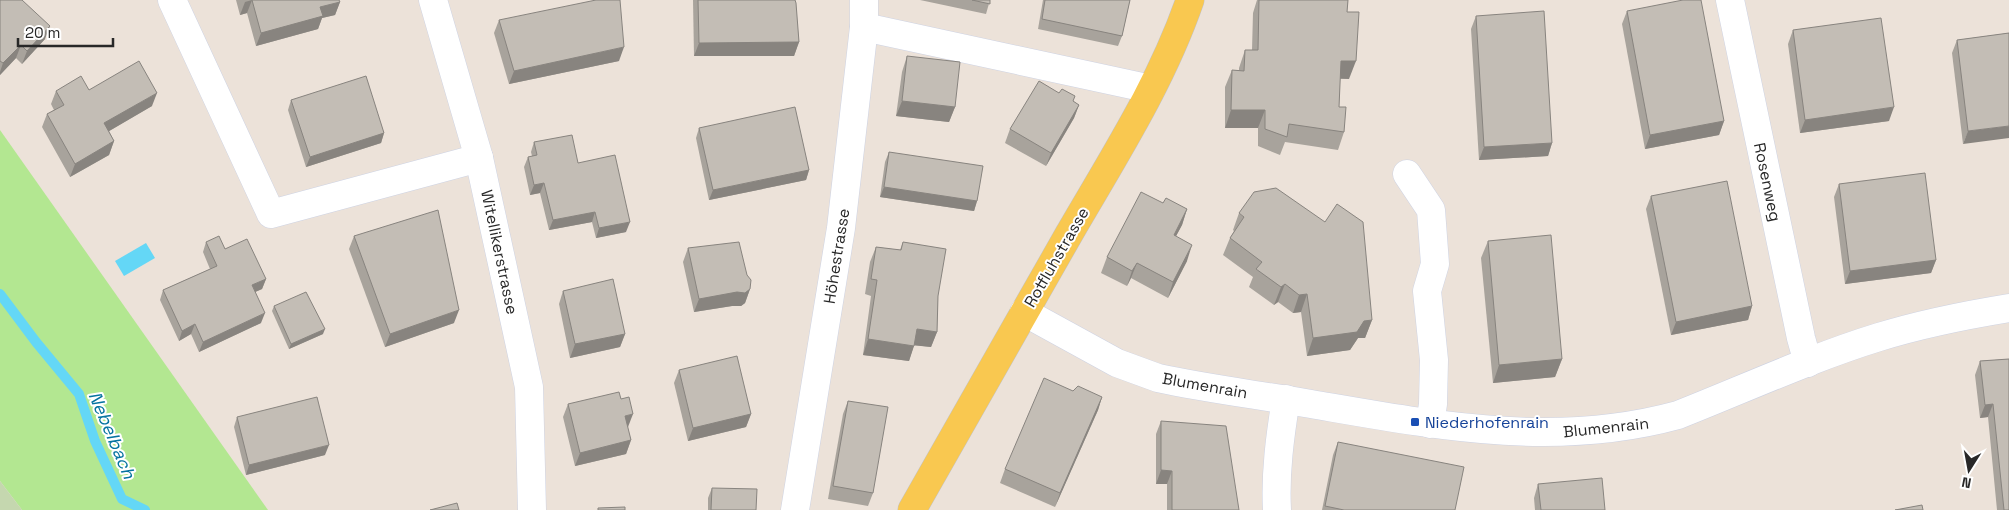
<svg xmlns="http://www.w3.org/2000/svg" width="2009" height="510" font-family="'Space Grotesk',sans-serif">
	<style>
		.green { fill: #b3e791 }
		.cemetery { fill: #c5d7af }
		.water { fill: #64d7f6 }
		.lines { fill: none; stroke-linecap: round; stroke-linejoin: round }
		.stream { stroke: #64d7f6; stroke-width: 10 }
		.minor-casing { stroke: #ced3e3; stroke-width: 29 }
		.major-casing { stroke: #c3c3c3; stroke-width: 29 }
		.minor { stroke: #fff; stroke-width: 28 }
		.major { stroke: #f9c850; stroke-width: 28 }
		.wall { fill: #a8a39c }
		.shaded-wall { fill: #88847f }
		.building { fill: #c3bdb5; stroke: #88847f }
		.transit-dot { fill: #1a4fb4; stroke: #fff; stroke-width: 2 }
		.labels { text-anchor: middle; stroke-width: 4; stroke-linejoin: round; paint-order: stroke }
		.street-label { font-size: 16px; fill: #282828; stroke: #fff }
		.transit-label { font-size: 16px; fill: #164399; stroke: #fff; text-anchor: start }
		.water-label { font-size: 18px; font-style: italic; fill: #0573a0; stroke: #fff }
	</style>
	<rect width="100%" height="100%" fill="#ece2d9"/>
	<!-- green -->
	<polygon class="green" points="0,130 268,510 22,510 0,481"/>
	<!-- cemetery -->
	<polygon class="cemetery" points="0,481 22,510 0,510"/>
	<!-- water -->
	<polygon class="water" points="146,243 155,258 124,276 115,261"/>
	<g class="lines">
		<!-- stream -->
		<polyline class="stream" points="0,294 36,342 79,394 95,441 122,499 145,510"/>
		<!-- minor casing -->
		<g class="minor-casing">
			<g id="minor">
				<polyline points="172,0 271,214 479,158"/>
				<polyline points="433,0 479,158 529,387 532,510"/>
				<polyline points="1730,0 1801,338 1808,363"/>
				<polyline points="864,27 1151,89"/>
				<polyline points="1407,174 1431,210 1435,264 1427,291 1434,360 1433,404 1430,424"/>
				<path d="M1024,312L1117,363L1158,378C1209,389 1260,395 1311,404C1434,425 1554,449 1678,415C1744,389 1811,358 1879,337C1921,324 1966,315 2009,308"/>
				<polyline points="795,510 841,228 864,27 864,0"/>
				<path d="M1277,510C1275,473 1280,436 1286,399"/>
			</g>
		</g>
		<!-- major casing -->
		<g class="major-casing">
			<path id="major" d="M912,510C964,418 1016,326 1069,234C1113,158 1161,84 1190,0"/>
		</g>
		<!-- minor -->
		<use href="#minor" class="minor"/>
		<!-- major -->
		<use href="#major" class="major"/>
	</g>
	<!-- wall -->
	<g class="wall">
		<polygon points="0,0 45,39 22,64 16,58 0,75"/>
		<polygon points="236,0 339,0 340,2 335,15 322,18 318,29 256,46 247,13 240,15"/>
		<polygon points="693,0 795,0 799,42 794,56 694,56"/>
		<polygon points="920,0 990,0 986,14"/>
		<polygon points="1043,0 1130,0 1122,36 1118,46 1038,29"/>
		<polygon points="1257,0 1348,0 1347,12 1349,79 1340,79 1339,107 1344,132 1338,150 1285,142 1280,155 1258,146 1258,128 1225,128 1225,87 1232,70 1239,70 1239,68 1245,50 1252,50 1253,13"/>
		<polygon points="1627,11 1724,121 1719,135 1645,149 1622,24"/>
		<polygon points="1476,16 1552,143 1548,156 1479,160 1471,29"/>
		<polygon points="499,20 619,61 509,84 494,33"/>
		<polygon points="1793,30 1889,121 1800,133 1788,44"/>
		<polygon points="2009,33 1963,144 1952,53 1957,40"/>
		<polygon points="907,56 955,107 949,122 896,116 902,72"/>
		<polygon points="89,90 152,106 109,131 114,141 109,155 70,177 42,127 47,114 54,110 51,104 56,91"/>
		<polygon points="291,100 384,133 381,143 306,167 288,110"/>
		<polygon points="1073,101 1079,105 1074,118 1046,166 1005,143 1010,129"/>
		<polygon points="699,128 809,170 806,180 709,200 696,138"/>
		<polygon points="534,142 578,163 626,232 596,238 592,222 549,230 540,193 530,195 524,167 528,157 532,156 531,152"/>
		<polygon points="889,152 977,201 974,211 880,197 885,162"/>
		<polygon points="1839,184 1936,260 1931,273 1845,284 1834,197"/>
		<polygon points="1651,196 1752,306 1748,320 1671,335 1646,209"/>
		<polygon points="1163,203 1187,209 1182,225 1176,236 1187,261 1168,298 1131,278 1127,286 1101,273 1107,257"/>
		<polygon points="1239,213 1372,320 1365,338 1358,338 1350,350 1307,356 1301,312 1293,313 1278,302 1274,305 1249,287 1253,277 1223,255 1230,238 1234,231 1233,230"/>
		<polygon points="354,236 454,323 385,347 349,249"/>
		<polygon points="1488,241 1562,359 1555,377 1493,383 1481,258"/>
		<polygon points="206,242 225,249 266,279 262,289 255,292 261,323 199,352 191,334 179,341 160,300 163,290 210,269 203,252"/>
		<polygon points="903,242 938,296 937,332 931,347 914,345 909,361 863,355 871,296 865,294 870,262 876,247 900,250"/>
		<polygon points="688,248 750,289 745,303 741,306 732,306 694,312 683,262"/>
		<polygon points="563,291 625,334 620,347 570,358 559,304"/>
		<polygon points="274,306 323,334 289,349 272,311"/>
		<polygon points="2009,359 2009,510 1997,510 1988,417 1980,418 1975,375 1980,361"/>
		<polygon points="679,370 751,414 746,427 688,441 674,383"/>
		<polygon points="1073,391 1102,397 1098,410 1055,507 1000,483 1005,469"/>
		<polygon points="848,401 873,493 868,506 828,499 843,414"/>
		<polygon points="568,404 628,427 627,427 631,440 626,454 575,466 563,417"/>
		<polygon points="237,417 325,455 246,475 234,427"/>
		<polygon points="1161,421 1239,510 1167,510 1167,484 1156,484 1156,434"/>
		<polygon points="1338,442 1455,510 1322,510 1333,455"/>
		<polygon points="1538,484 1605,510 1535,510 1534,498"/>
		<polygon points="712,488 756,510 708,510 708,498"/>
	</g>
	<!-- shaded-wall -->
	<g class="shaded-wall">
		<polygon points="252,0 247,13 240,15 245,2"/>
		<polygon points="340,2 335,15 322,18 318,29 256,46 261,33 320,7"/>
		<polygon points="50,26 45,39 22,64 27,51"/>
		<polygon points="799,42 794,56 694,56 699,43"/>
		<polygon points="21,45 16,58 0,75 0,72 3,63"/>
		<polygon points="624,47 619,61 509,84 514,71"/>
		<polygon points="1341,61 1356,61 1349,79 1335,78"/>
		<polygon points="157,93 152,106 99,137 104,123"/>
		<polygon points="902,101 955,107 949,122 896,116"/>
		<polygon points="1079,105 1074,118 1046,166 1051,153"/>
		<polygon points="1894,107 1889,121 1800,133 1805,120"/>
		<polygon points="1231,110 1265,110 1258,128 1225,128"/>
		<polygon points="1724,121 1719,135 1645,149 1650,135"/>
		<polygon points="2009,126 2009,138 1963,144 1968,131"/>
		<polygon points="384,133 381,143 306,167 310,157"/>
		<polygon points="114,141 109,155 70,177 75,164"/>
		<polygon points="1552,143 1548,156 1479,160 1484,147"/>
		<polygon points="809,170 806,180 709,200 713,190"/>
		<polygon points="544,183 540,193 530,195 534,185"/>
		<polygon points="884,187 977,201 974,211 880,197"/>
		<polygon points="1187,209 1182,225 1168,251 1174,235"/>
		<polygon points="595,212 592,222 549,230 553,220"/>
		<polygon points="630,222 626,232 596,238 599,228"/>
		<polygon points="1192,245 1187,261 1168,298 1173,282"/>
		<polygon points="1936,260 1931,273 1845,284 1850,271"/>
		<polygon points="1137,263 1131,278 1127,286 1132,271"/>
		<polygon points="266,279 262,289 248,295 252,285"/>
		<polygon points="1285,284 1278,302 1274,305 1281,287"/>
		<polygon points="750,289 745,303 741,306 732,306 694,312 699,299"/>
		<polygon points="1307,294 1301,312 1293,313 1299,295"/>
		<polygon points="1752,306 1748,320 1671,335 1676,322"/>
		<polygon points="459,310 454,323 385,347 390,334"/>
		<polygon points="265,313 261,323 199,352 203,342"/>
		<polygon points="1372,320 1365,338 1358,338 1350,350 1307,356 1313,338 1364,321"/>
		<polygon points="195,324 191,334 179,341 182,331"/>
		<polygon points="325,329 323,334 289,349 291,344"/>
		<polygon points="917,329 937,332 931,347 911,345"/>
		<polygon points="625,334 620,347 570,358 575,344"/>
		<polygon points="868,339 914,346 909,361 863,355"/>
		<polygon points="1562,359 1555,377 1493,383 1499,365"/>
		<polygon points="1102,397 1098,410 1055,507 1060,493"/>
		<polygon points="1993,404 1988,417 1980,418 1985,405"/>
		<polygon points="633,414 628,427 620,429 625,416"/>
		<polygon points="751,414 746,427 688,441 693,428"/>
		<polygon points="631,440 626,454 575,466 580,453"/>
		<polygon points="329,445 325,455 246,475 249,465"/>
		<polygon points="1161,470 1172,471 1167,484 1156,484"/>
	</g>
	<!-- building -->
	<g class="building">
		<polygon points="0,0 22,0 50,26 27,51 21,45 3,63 0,61"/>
		<polygon points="252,0 339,0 340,2 320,7 323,16 261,33"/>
		<polygon points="596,0 620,0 624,47 514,71 499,20"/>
		<polygon points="698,0 795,0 796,3 799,42 699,43"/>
		<polygon points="972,0 990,0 990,4"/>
		<polygon points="1045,0 1130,0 1122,36 1042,19"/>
		<polygon points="1259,0 1348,0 1347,12 1359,12 1356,61 1341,61 1339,107 1346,107 1344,132 1289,124 1287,137 1265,129 1265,110 1231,110 1232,70 1244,71 1245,50 1258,50"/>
		<polygon points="1683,0 1701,0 1724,121 1650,135 1627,11"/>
		<polygon points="1544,11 1552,143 1484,147 1476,16"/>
		<polygon points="1881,18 1894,107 1805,120 1793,30"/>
		<polygon points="2009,33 2009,126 1968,131 1957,40"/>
		<polygon points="907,56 960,62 955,107 902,101"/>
		<polygon points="139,61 157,93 104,123 114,141 75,164 47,114 64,105 56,91 81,76 89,90"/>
		<polygon points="366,76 384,133 310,157 291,100"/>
		<polygon points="1039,81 1059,93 1062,89 1075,96 1073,101 1079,105 1051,153 1010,129"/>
		<polygon points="795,107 809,170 713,190 699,128"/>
		<polygon points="572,135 578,163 615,155 630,222 599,228 595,212 553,220 544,183 534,185 528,157 537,155 534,142"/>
		<polygon points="889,152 983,166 977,201 884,187"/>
		<polygon points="1925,173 1936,260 1850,271 1839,184"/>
		<polygon points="1727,181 1752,306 1676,322 1651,196"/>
		<polygon points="1276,188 1325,222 1337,204 1363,222 1372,320 1364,321 1357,332 1313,338 1307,294 1299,295 1285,284 1281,287 1256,269 1262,262 1230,238 1244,217 1239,213 1254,192"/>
		<polygon points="1141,192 1163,203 1166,198 1187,209 1174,235 1192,245 1173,282 1137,263 1132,271 1107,257"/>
		<polygon points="438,210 459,310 390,334 354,236"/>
		<polygon points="1551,235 1562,359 1499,365 1488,241"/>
		<polygon points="219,236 225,249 247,239 266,279 252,285 265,313 203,342 195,324 182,331 163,290 217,266 206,242"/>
		<polygon points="739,242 747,275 751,280 750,289 745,293 737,292 699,299 688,248"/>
		<polygon points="903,242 946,249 938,296 937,332 917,329 914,346 868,339 877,280 871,279 876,247 901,250"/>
		<polygon points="613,279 625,334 575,344 563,291"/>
		<polygon points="306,292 325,329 291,344 274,306"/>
		<polygon points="737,356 751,414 693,428 679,370"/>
		<polygon points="2009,359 2009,510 2004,510 1993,404 1985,405 1980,361"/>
		<polygon points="1044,378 1073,391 1078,386 1102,397 1060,493 1005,469"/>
		<polygon points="619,392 621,399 629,397 633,414 625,416 631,440 580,453 568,404"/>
		<polygon points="317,397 329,445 249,465 237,417"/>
		<polygon points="848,401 888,407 873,493 833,486"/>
		<polygon points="1161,421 1226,426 1239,510 1172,510 1172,471 1161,470"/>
		<polygon points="1338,442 1464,467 1455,510 1344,510 1325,506"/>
		<polygon points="1602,478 1605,510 1541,510 1538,484"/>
		<polygon points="712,488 757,489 756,510 711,510"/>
		<polygon points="457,503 459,510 430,510"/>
		<polygon points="1922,505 1923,510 1895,510"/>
		<polygon points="625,507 625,510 598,510 598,508"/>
	</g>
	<!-- markers -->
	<rect class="transit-dot" x="1410" y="417" width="10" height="10" rx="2.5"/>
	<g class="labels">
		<!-- street labels -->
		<g class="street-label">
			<text transform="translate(1768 182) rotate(78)" y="6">Rosenweg</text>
			<text transform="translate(500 252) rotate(78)" y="6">Witellikerstrasse</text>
			<text transform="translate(836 256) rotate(-81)" y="6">Höhestrasse</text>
			<text transform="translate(1056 257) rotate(-60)" y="6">Rotfluhstrasse</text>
			<text transform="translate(1205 385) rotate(10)" y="6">Blumenrain</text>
			<text transform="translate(1606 427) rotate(-6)" y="6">Blumenrain</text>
		</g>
		<!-- transit labels -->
		<g class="transit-label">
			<text x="1425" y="428">Niederhofenrain</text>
		</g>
		<!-- water labels -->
		<g class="water-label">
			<text transform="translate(112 435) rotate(67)" y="6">Nebelbach</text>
		</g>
	</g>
	<!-- north arrow -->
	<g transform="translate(1969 470) rotate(191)" stroke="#ffffff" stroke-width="4" paint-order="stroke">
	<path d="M0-4L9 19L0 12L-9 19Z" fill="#282828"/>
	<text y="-8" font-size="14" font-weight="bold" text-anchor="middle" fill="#282828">N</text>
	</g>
	<!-- scale -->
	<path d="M18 38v8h95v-8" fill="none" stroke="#282828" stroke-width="2.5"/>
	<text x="25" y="38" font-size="15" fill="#282828" stroke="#ffffff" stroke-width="4" paint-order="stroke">20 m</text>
</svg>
